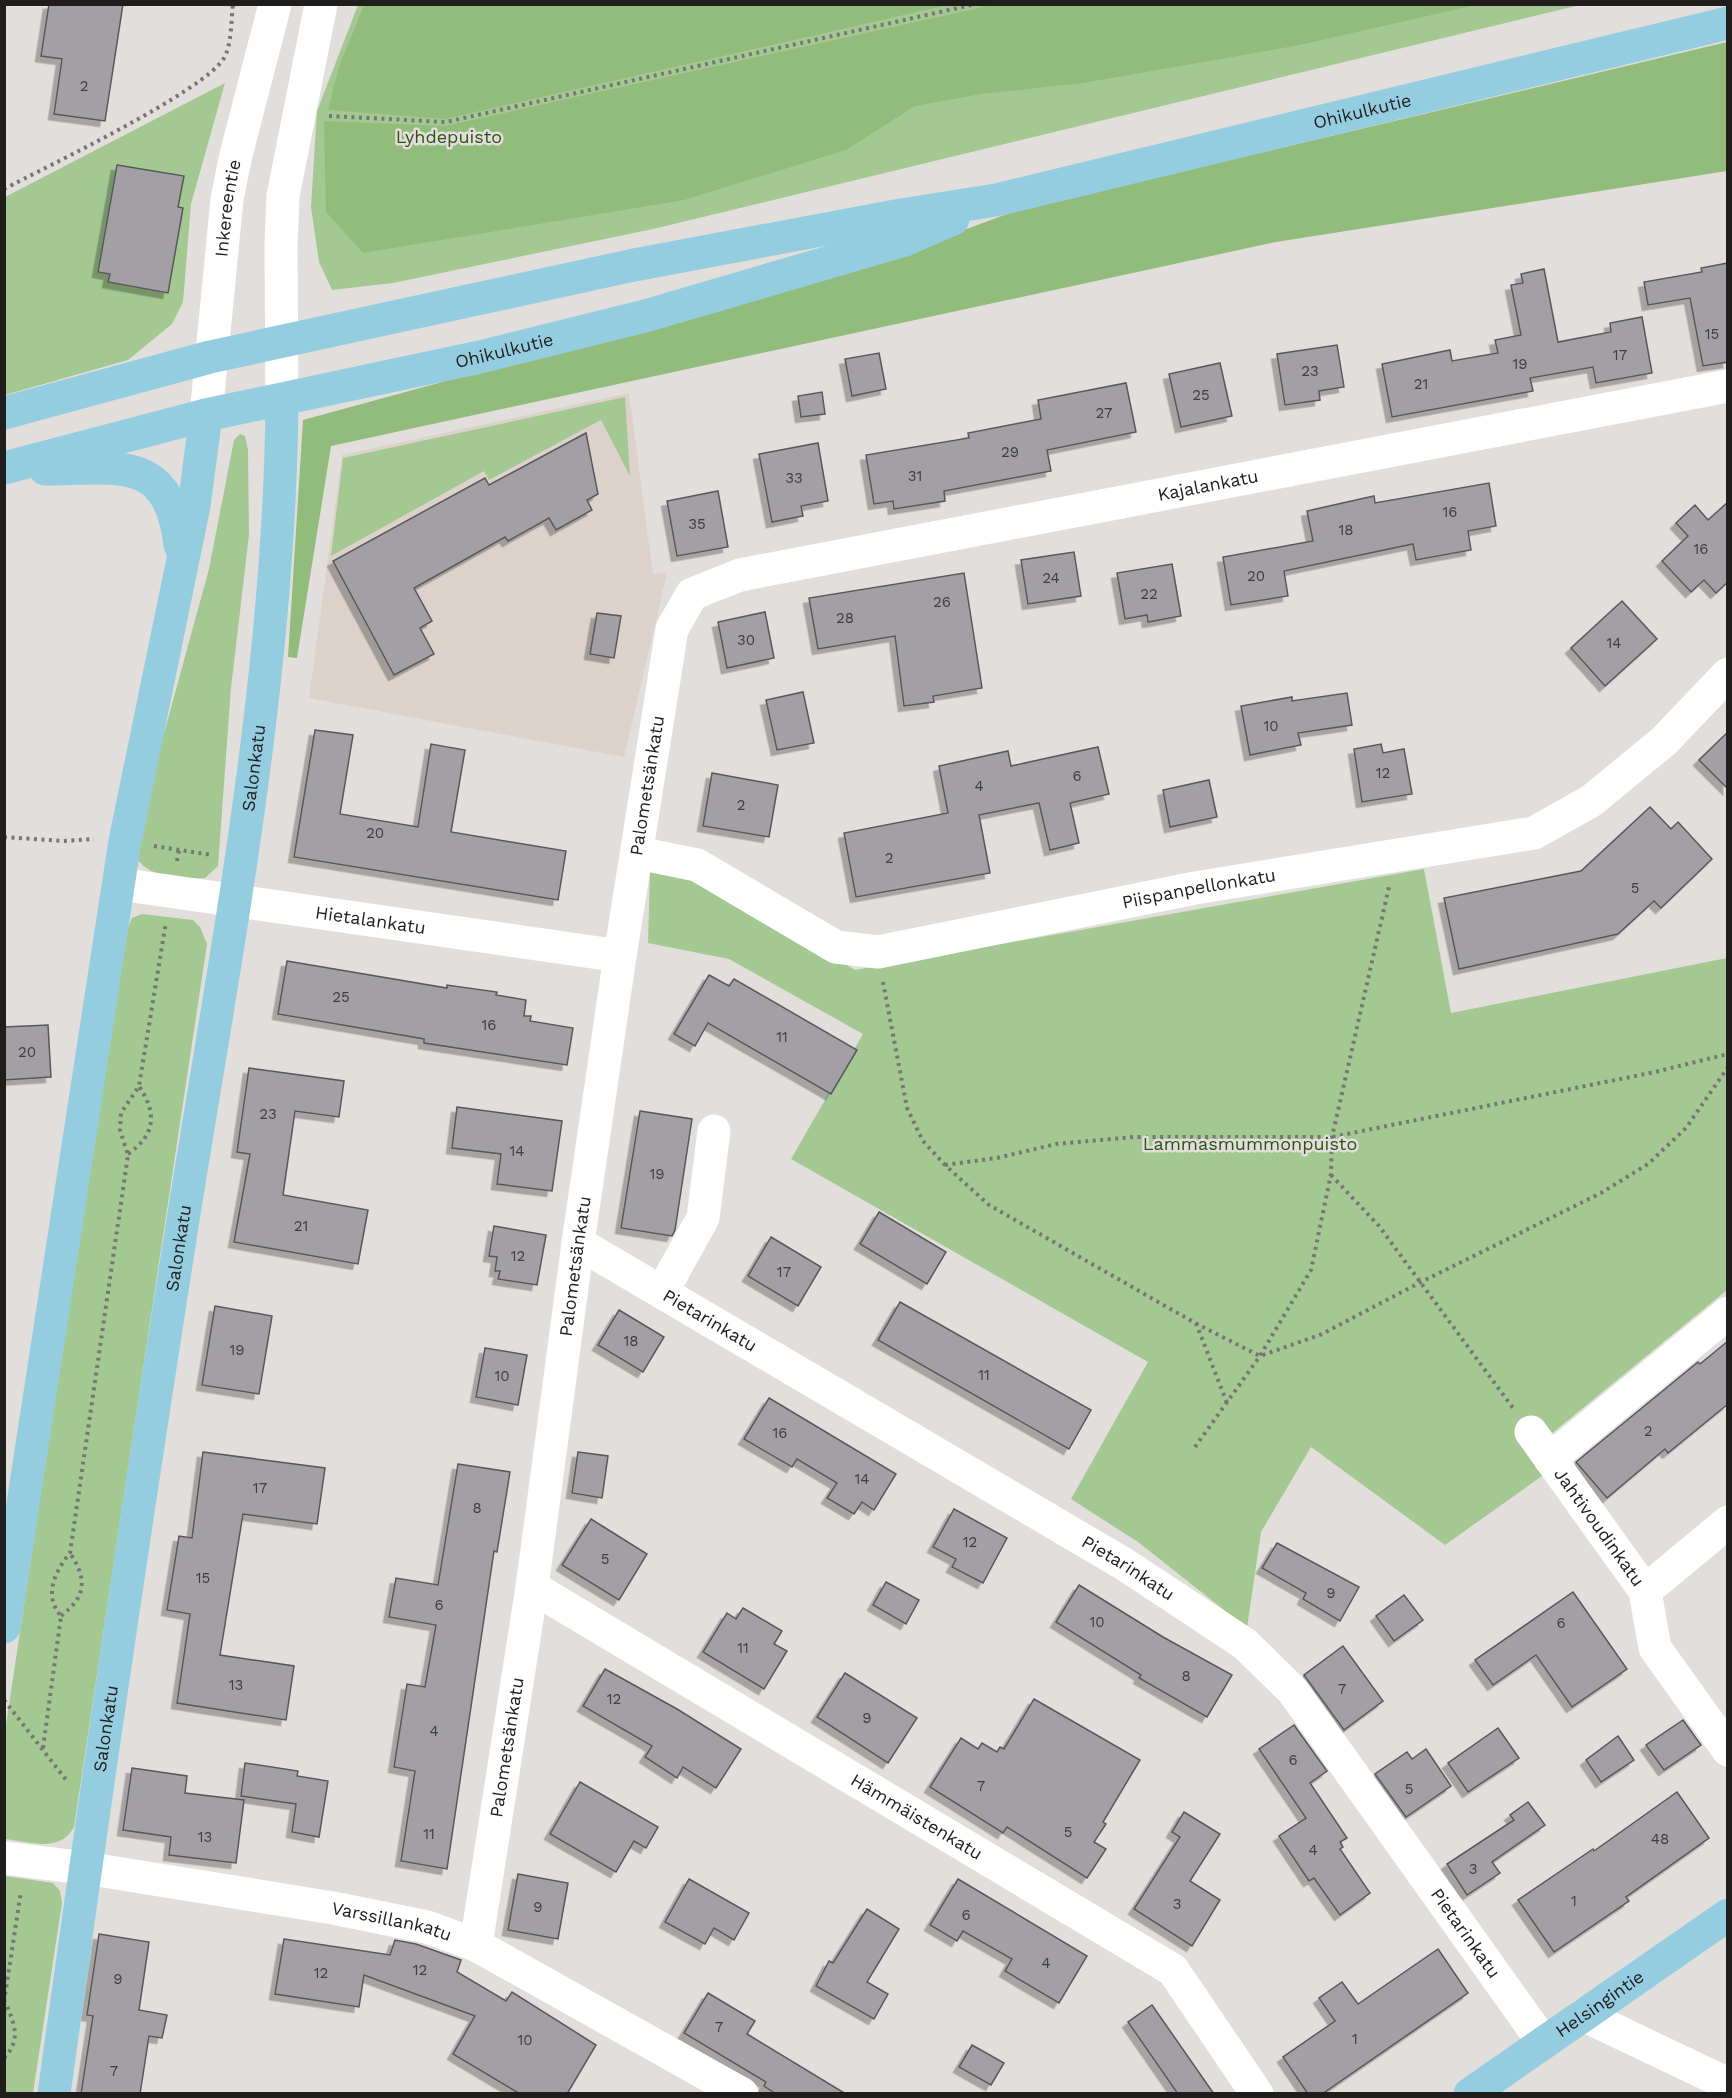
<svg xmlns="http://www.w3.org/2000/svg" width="1732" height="2098" font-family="'Work Sans',sans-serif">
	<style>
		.built { fill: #dcd2cb }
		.green { fill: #a4c891 }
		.forest { fill: #92bc7c }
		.building { fill: #a2a0a4; stroke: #59585b; stroke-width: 1.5; filter: url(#shadow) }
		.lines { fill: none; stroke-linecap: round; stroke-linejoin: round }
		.path { stroke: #787674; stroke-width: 4; stroke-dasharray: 3 4.5; stroke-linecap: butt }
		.minor { stroke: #fff; stroke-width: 33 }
		.major { stroke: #95cde0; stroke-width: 33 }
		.labels { text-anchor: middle; stroke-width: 5; stroke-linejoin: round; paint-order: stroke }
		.number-label { font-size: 15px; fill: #403e3f }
		.street-label { font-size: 18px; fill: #1f1e1d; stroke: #e2dedc }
		.park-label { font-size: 18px; fill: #2d5311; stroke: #e2dedc }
	</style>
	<defs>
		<filter id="shadow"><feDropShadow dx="-5.5" dy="5.5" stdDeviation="0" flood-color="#0004"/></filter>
	</defs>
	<rect width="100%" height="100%" fill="#e2dedc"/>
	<!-- built -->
	<polygon class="built" points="629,393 653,574 667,573 624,757 309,698 342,455"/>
	<!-- green -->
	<g class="green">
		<polygon points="358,5 1580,5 653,229 393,283 332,290 319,262 311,207 317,111"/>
		<polygon points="225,83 191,204 183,302 172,324 128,360 5,395 5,197"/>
		<polygon points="625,397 630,476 601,420 489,480 484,471 331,556 343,458"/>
		<path d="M240,434L245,436L248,450L249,535L231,688L218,866L205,878C184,880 151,878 138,860L146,799L209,569L234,440Z"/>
		<polygon points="1424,869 1451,1013 1727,958 1727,1290 1550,1435 1566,1459 1445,1545 1311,1447 1261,1532 1247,1628 1138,1542 1071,1499 1148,1362 791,1159 863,1034 729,959 648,943 650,870 693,872 855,970"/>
		<path d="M142,914L193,920L200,927L207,944L74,1827C60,1853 30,1842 6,1839L5,1732L124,936L132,918Z"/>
		<polygon points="5,1876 53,1883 60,1891 62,1903 33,2093 5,2093"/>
	</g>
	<!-- forest -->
	<g class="forest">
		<polygon points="997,4 1476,5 1295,46 1083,83 981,94 915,106 846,150 684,200 363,253 326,212 324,121 445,126"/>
		<polygon points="364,5 364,4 948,5 445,119 328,110 339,67"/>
		<polygon points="1727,42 1727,171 1276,242 331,446 297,658 288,657 303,420 870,265 1015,211"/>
	</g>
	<!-- building -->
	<g class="building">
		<polygon points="49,4 123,4 105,121 54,114 62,59 41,56"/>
		<polygon points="117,165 184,176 178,207 183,208 168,293 108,282 110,274 98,272"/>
		<polygon points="1728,263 1728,362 1703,366 1690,298 1648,305 1644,282 1702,272 1701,268"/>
		<polygon points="1544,269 1558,342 1611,332 1610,323 1642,317 1652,373 1596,383 1593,367 1530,378 1533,391 1392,417 1382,364 1450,350 1452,361 1498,353 1495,340 1521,335 1511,285 1523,283 1521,274"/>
		<polygon points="1337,345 1344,387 1319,391 1320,400 1285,405 1277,354"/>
		<polygon points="879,353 886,389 852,396 845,359"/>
		<polygon points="1220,363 1232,416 1181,427 1169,374"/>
		<polygon points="1126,383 1136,432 1047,450 1051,471 944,491 945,501 894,509 893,501 874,504 866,455 969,438 968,433 1041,419 1038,400"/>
		<polygon points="822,392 825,414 801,417 798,396"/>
		<polygon points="586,433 598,494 587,500 592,510 556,530 549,518 508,541 505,537 414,588 432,621 420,628 434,654 394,675 333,561 485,478 489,485"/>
		<polygon points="818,443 828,501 801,506 803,516 772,522 759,454"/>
		<polygon points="1489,483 1496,526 1468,531 1471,550 1416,560 1413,544 1284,571 1288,596 1231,605 1223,557 1313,541 1307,511 1374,496 1375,503"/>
		<polygon points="718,491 728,547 677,556 667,501"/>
		<polygon points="1728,502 1728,582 1716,593 1704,580 1691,592 1662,561 1688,536 1676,523 1695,505 1708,520"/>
		<polygon points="1074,552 1081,596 1028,604 1021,560"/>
		<polygon points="1172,564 1181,616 1148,622 1147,615 1125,619 1117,573"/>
		<polygon points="964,573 982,688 933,696 934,702 904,706 895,636 818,649 809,598"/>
		<polygon points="1622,601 1657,639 1605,686 1571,648"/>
		<polygon points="765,612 774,658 727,668 718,622"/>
		<polygon points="597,613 621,616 614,658 590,654"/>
		<polygon points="803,692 814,743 777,750 766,700"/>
		<polygon points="1347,693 1352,725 1298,733 1301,745 1250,755 1241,706 1292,697 1292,701"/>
		<polygon points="315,730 353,735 340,814 418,827 431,744 465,750 451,832 566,851 558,900 294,857"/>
		<polygon points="1728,732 1728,789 1699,760"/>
		<polygon points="1381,744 1383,753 1404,749 1412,794 1362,802 1354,749"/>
		<polygon points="1098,747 1109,794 1070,803 1079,843 1050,850 1039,803 979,815 990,873 856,897 844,833 948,813 939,766 1008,751 1011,766"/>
		<polygon points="712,773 778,785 769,837 703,826"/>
		<polygon points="1209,780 1217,817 1170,827 1163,790"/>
		<polygon points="1650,807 1671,829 1678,822 1712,859 1661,908 1654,901 1618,934 1459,969 1444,898 1581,871"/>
		<polygon points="287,961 447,988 447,985 497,992 496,995 526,1000 524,1016 531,1016 530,1021 573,1028 567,1065 424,1043 424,1039 278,1014"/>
		<polygon points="709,975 729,986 734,979 857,1050 831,1094 708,1023 695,1046 674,1034"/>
		<polygon points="48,1025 51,1077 4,1080 4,1027"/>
		<polygon points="249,1068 344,1081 339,1117 295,1111 283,1195 368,1210 358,1264 234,1242 250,1154 237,1152"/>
		<polygon points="457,1107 562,1121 552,1191 497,1184 501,1154 452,1148"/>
		<polygon points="640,1111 692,1119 675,1230 672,1236 621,1228"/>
		<polygon points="879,1212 946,1252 927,1284 860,1244"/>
		<polygon points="494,1226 546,1235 537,1285 498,1279 500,1271 495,1271 497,1257 489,1256"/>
		<polygon points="771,1237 821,1267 798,1306 748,1276"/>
		<polygon points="900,1302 1091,1410 1069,1449 878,1340"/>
		<polygon points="215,1306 272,1316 259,1394 202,1385"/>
		<polygon points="619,1310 664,1337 643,1372 598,1345"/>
		<polygon points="1728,1341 1728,1404 1668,1453 1665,1449 1607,1498 1576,1462 1698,1362 1700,1364"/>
		<polygon points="485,1348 527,1355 518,1405 476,1397"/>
		<polygon points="769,1398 896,1474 874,1510 862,1502 854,1514 827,1498 837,1483 797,1459 792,1467 744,1439"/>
		<polygon points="203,1452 325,1468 317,1524 243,1514 220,1655 294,1666 286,1720 177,1703 190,1614 167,1610 179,1536 192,1538"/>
		<polygon points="578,1452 608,1456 602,1498 572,1493"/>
		<polygon points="458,1464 510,1472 497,1552 494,1551 447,1869 401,1861 415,1771 394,1767 407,1684 425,1687 436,1625 389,1617 396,1578 438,1585"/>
		<polygon points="954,1509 1007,1538 983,1583 952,1567 956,1559 933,1547"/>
		<polygon points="591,1519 647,1554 619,1600 562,1565"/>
		<polygon points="1277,1543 1359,1587 1340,1621 1303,1599 1306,1593 1262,1568"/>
		<polygon points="886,1582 919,1600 906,1624 873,1605"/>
		<polygon points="1079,1585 1163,1637 1232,1675 1207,1717 1139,1678 1141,1675 1056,1622"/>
		<polygon points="1573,1592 1627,1669 1572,1707 1536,1655 1493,1685 1475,1660"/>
		<polygon points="1404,1595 1423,1620 1394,1641 1376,1616"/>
		<polygon points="743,1608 782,1631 774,1644 787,1651 764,1689 703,1652 727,1613 736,1619"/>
		<polygon points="1343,1646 1383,1701 1344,1730 1304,1675"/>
		<polygon points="605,1669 677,1709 741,1749 716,1788 683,1767 677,1778 645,1757 652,1746 583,1706"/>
		<polygon points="845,1673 917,1718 888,1763 817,1717"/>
		<polygon points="1034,1699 1140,1760 1103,1822 1106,1824 1094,1842 1106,1849 1087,1878 1007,1827 1003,1833 930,1787 961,1738 978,1749 982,1743 997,1752 1000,1747 1004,1749"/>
		<polygon points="1683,1720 1701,1745 1664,1770 1646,1745"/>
		<polygon points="1294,1725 1327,1771 1310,1783 1347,1838 1340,1842 1343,1847 1340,1849 1370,1893 1340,1915 1314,1878 1309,1881 1279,1836 1306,1818 1259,1749"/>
		<polygon points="1498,1728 1519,1758 1468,1792 1448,1763"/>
		<polygon points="1618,1736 1634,1760 1601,1782 1586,1760"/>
		<polygon points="1426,1749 1451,1786 1406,1817 1375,1774 1407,1752 1412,1759"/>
		<polygon points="245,1763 298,1771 297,1776 328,1781 319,1837 292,1832 296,1804 241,1796"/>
		<polygon points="132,1768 187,1776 185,1793 244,1800 236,1863 169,1855 171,1837 123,1830"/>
		<polygon points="580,1782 658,1827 646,1848 634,1841 616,1872 550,1834"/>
		<polygon points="1677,1792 1709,1838 1626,1897 1629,1901 1554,1952 1518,1900 1593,1849 1594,1851"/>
		<polygon points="1528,1802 1545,1825 1492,1862 1500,1873 1467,1895 1447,1864 1514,1820 1510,1815"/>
		<polygon points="1184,1812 1220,1834 1190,1881 1220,1900 1192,1946 1134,1909 1180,1837 1172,1832"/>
		<polygon points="518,1874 568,1883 558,1939 508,1930"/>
		<polygon points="689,1879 749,1913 734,1940 714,1928 705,1944 665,1922"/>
		<polygon points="958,1879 1087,1956 1059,2003 1005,1971 1012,1959 963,1931 957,1941 930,1925"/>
		<polygon points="867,1909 899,1929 867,1982 888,1994 874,2019 816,1986 829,1961 833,1963"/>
		<polygon points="99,1934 149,1942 139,2010 167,2015 162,2038 149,2036 140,2094 81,2094 93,2016 87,2015"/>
		<polygon points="284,1939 390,1955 395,1940 416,1944 461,1960 457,1972 506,2001 512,1992 596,2045 567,2094 520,2094 453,2054 475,2016 364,1975 359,2007 275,1994"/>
		<polygon points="1438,1949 1468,1993 1322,2094 1308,2094 1283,2057 1335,2021 1319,1998 1342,1982 1358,2004"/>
		<polygon points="708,1993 755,2021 747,2034 846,2094 776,2094 764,2086 766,2082 684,2033"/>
		<polygon points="1152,2005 1214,2094 1178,2094 1128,2022"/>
		<polygon points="972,2045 1004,2063 991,2085 959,2067"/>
	</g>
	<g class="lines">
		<!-- path -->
		<g class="path">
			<polyline points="329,116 446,122 976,4"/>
			<path d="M4,189C46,167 205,91 224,58C232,44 231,20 233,4"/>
			<polyline points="4,837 63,841 94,839"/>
			<polyline points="154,846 212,855"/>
			<polyline points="177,861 179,850"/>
			<polyline points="883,982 907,1108 923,1141 945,1165 989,1205 1195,1323 1260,1356 1322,1334 1421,1282 1601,1193 1648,1164 1686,1128 1728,1067"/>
			<path d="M128,1154C156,1134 157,1114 139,1086"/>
			<polyline points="945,1165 997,1158 1056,1144 1134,1137 1332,1137 1655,1072 1728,1054"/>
			<polyline points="1331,1175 1379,1226 1513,1408"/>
			<polyline points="1196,1323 1227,1403"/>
			<polyline points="1195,1447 1260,1356 1311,1270 1331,1174 1332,1137 1389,887"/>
			<path d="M61,1616C87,1596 87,1579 70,1553"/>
			<polyline points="4,1700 67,1781"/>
			<path d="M43,1748L61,1616C43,1596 55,1571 70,1553L128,1155L120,1130L121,1113L139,1086L166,922"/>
			<polyline points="4,2002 21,1891"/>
			<path d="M4,2058C22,2040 14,2022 5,2002"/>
		</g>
		<!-- minor -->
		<g class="minor">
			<polyline points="282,400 281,245 283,196 321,4"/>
			<path id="s1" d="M206,415L227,199L236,155L275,4"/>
			<path id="s2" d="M638,853L697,865L836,947L878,952L1195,888L1534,833L1591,801L1664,741L1728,674"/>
			<path id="s3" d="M119,884L620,956"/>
			<path id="s4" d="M578,1243L1124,1564L1245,1644L1293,1691L1543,2042"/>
			<polyline points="662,1292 703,1218 714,1131"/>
			<path id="s5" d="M1531,1432L1645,1591L1655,1648L1728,1750"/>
			<polyline points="1550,1459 1728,1313"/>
			<path id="s6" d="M532,1587L1173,1970L1257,2094"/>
			<polyline points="1645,1591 1728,1522"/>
			<path id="s7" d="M4,1858L85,1868L333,1908L427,1927L476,1945L742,2094"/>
			<path id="s8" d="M476,1945L532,1587L578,1243L620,956L672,629L692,594L740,575L1728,386"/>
			<polyline points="1583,2015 1728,2084"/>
		</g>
		<!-- major -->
		<g class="major">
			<path id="s9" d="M4,413L210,357L634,265L901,215L996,200L1728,23"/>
			<path id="s10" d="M4,468L206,415L480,357L645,316L905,240L953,219"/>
			<path d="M45,469C118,469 169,453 180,545"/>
			<polyline points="4,1627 125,841 194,506 206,415"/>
			<path id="s11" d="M54,2094C95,1796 139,1498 186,1201C229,936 280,669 282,400"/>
			<path id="s12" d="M1470,2094L1728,1915"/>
		</g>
	</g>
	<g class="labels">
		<!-- number labels -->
		<g class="number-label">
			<text x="84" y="91">2</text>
			<text x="1712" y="339">15</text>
			<text x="1620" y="360">17</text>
			<text x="1520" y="369">19</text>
			<text x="1310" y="376">23</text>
			<text x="1421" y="389">21</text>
			<text x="1201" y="400">25</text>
			<text x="1104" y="418">27</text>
			<text x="1010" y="457">29</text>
			<text x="915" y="481">31</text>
			<text x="794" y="483">33</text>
			<text x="1450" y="517">16</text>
			<text x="697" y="529">35</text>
			<text x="1346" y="535">18</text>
			<text x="1701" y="554">16</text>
			<text x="1256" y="581">20</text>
			<text x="1051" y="583">24</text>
			<text x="1149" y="599">22</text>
			<text x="942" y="607">26</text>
			<text x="845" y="623">28</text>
			<text x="746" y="645">30</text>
			<text x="1614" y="648">14</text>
			<text x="1271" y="731">10</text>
			<text x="1383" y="778">12</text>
			<text x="1077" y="781">6</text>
			<text x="979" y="791">4</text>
			<text x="741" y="810">2</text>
			<text x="375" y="838">20</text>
			<text x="889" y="863">2</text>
			<text x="1635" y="893">5</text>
			<text x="341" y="1002">25</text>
			<text x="489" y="1030">16</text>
			<text x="782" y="1042">11</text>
			<text x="27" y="1057">20</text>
			<text x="268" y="1119">23</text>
			<text x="517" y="1156">14</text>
			<text x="657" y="1179">19</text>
			<text x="301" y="1231">21</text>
			<text x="518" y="1261">12</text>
			<text x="784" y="1277">17</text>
			<text x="631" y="1346">18</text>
			<text x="237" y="1355">19</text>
			<text x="984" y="1380">11</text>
			<text x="502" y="1381">10</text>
			<text x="1648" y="1436">2</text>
			<text x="780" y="1438">16</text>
			<text x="862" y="1484">14</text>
			<text x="260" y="1493">17</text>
			<text x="477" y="1513">8</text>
			<text x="970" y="1547">12</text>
			<text x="605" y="1564">5</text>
			<text x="203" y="1583">15</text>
			<text x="1331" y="1598">9</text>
			<text x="439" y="1610">6</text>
			<text x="1097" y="1627">10</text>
			<text x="1561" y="1628">6</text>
			<text x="743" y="1653">11</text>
			<text x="1186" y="1681">8</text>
			<text x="236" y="1690">13</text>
			<text x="1342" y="1694">7</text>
			<text x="614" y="1704">12</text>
			<text x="867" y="1723">9</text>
			<text x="434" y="1736">4</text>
			<text x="1293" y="1765">6</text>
			<text x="981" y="1791">7</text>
			<text x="1409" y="1794">5</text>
			<text x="1068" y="1837">5</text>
			<text x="429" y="1839">11</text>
			<text x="205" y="1842">13</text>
			<text x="1660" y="1844">48</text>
			<text x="1313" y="1855">4</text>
			<text x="1473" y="1874">3</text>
			<text x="1574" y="1906">1</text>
			<text x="1177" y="1909">3</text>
			<text x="538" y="1912">9</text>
			<text x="966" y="1920">6</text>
			<text x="1046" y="1968">4</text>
			<text x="420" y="1975">12</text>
			<text x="321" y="1978">12</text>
			<text x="118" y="1984">9</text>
			<text x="719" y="2032">7</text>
			<text x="1355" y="2044">1</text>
			<text x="525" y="2045">10</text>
			<text x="114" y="2076">7</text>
		</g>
		<!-- street labels -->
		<g class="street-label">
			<text dy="6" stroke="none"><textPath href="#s9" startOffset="1392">Ohikulkutie</textPath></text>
			<text dy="6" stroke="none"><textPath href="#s1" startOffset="208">Inkereentie</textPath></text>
			<text dy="6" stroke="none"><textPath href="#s10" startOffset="514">Ohikulkutie</textPath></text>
			<text dy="6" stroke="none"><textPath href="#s8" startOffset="1899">Kajalankatu</textPath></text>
			<text dy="6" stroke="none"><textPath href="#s11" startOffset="1341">Salonkatu</textPath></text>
			<text dy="6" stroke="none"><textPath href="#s8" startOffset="1172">Palometsänkatu</textPath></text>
			<text dy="6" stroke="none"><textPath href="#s2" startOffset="591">Piispanpellonkatu</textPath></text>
			<text dy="6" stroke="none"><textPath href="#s3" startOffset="254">Hietalankatu</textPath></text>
			<text dy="6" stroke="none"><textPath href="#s11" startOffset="855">Salonkatu</textPath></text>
			<text dy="6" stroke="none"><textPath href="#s8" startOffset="686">Palometsänkatu</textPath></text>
			<text dy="6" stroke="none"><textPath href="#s4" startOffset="153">Pietarinkatu</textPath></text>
			<text dy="6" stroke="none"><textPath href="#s5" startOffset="117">Jahtivoudinkatu</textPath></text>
			<text dy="6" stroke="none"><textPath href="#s4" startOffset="639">Pietarinkatu</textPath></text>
			<text dy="6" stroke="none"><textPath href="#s11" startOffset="369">Salonkatu</textPath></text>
			<text dy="6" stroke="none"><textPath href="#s8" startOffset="200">Palometsänkatu</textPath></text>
			<text dy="6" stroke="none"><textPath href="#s6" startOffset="448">Hämmäistenkatu</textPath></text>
			<text dy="6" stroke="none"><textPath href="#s7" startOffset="393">Varssillankatu</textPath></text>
			<text dy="6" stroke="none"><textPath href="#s4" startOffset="1143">Pietarinkatu</textPath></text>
			<text dy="6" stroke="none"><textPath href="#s12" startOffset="158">Helsingintie</textPath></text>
		</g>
		<!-- park labels -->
		<g class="park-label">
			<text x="449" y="143">Lyhdepuisto</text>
			<text x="1250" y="1150">Lammasmummonpuisto</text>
		</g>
	</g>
	<!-- border -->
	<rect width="1732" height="2098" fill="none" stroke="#1f1e1d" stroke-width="12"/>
</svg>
